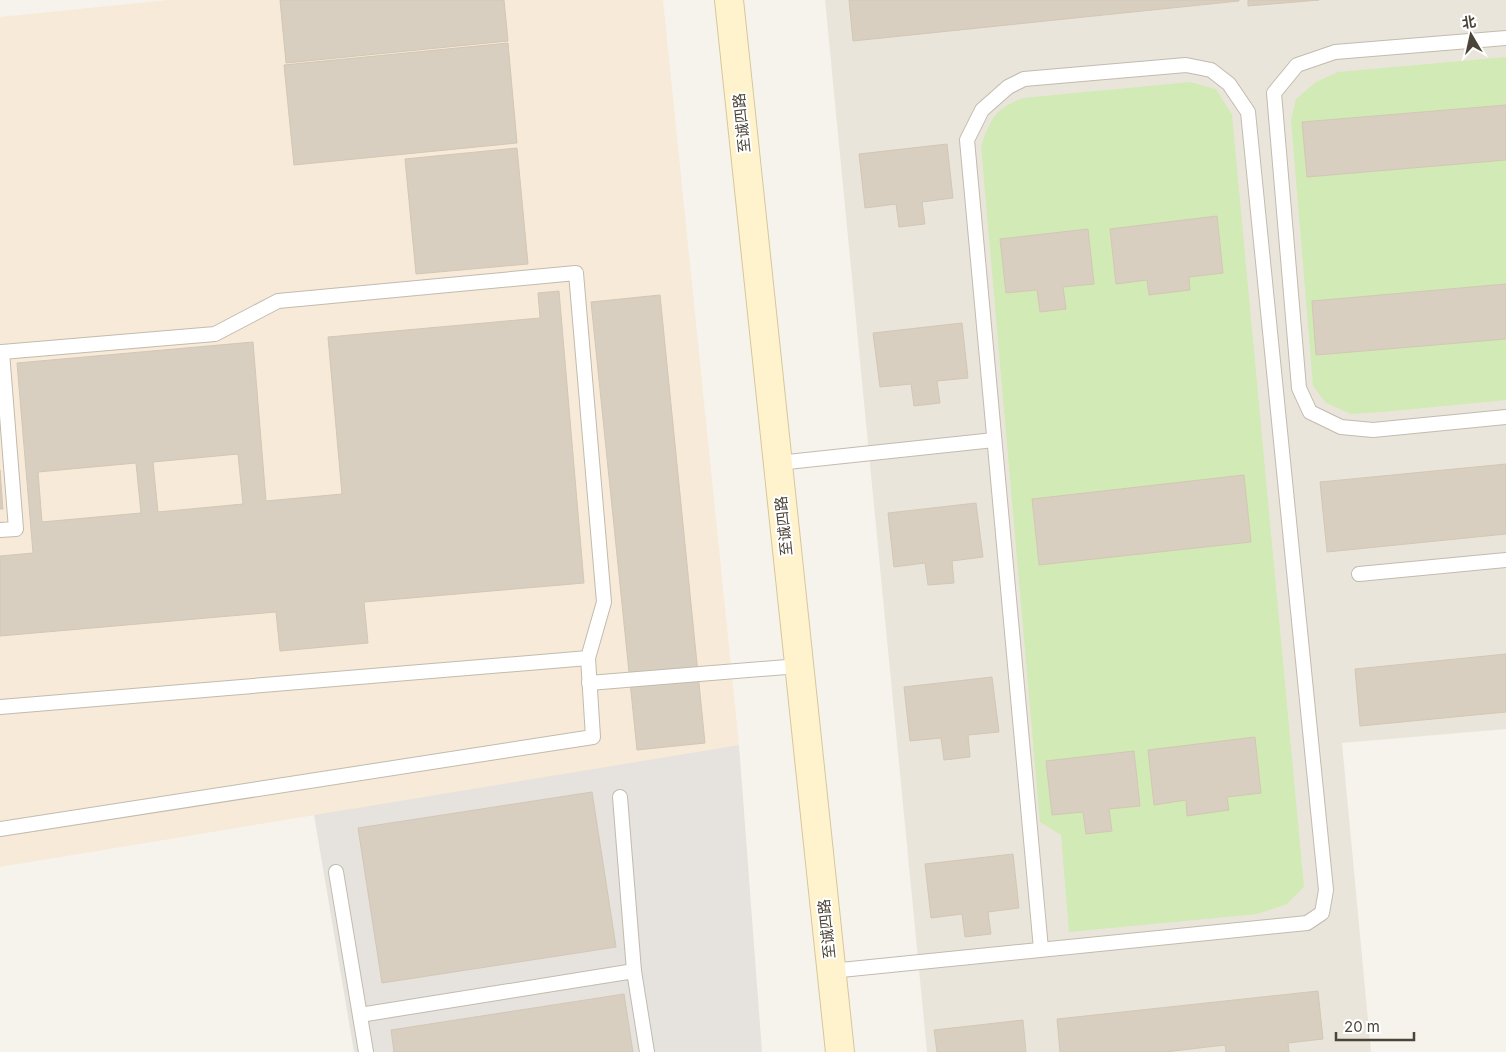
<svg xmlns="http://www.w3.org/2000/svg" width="1506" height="1052" font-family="Inter,'Noto Sans SC',sans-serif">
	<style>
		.residential { fill: #eae5da }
		.commercial { fill: #f7ead8 }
		.industrial { fill: #e6e2dd }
		.green { fill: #d2eab5 }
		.building { fill: #d8cfc1; stroke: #d3c7b4; fill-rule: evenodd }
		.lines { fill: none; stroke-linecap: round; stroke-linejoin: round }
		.service-casing { stroke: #c2bbae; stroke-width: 16 }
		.secondary-casing { stroke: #d6c79b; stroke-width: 30 }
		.service { stroke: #fff; stroke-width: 14 }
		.secondary { stroke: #fff3cd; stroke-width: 28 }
		.labels { text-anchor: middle; stroke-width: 4; stroke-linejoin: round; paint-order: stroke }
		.street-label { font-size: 15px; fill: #4b4439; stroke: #fff }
	</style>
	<rect width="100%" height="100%" fill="#f6f3ec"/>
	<!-- residential -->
	<polygon class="residential" points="825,0 1506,0 1506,729 1342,743 1371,1052 927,1052"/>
	<!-- commercial -->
	<polygon class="commercial" points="168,0 663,0 739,745 0,867 0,17"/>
	<!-- industrial -->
	<polygon class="industrial" points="739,745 762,1052 354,1052 314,815"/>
	<!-- green -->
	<g class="green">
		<polygon points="1506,57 1506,400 1382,412 1351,414 1326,403 1313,386 1291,120 1296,99 1316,82 1338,72"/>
		<path d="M1190,82L1216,89L1232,115L1304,887L1287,904L1257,914L1069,932L1061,835L1040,822L981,146C991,119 994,109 1023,98Z"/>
	</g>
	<!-- building -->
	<g class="building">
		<polygon points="280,0 504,0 508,41 286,63"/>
		<polygon points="849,0 1239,0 1239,1 853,41"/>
		<polygon points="1248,0 1319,0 1248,6"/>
		<polygon points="508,43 517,143 294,165 284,65"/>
		<polygon points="1506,105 1506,160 1307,177 1302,122"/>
		<polygon points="947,144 953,198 922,202 925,224 899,227 896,204 865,208 859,154"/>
		<polygon points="517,148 528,264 416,274 405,159"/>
		<polygon points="1217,216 1223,273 1189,277 1190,290 1149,295 1147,280 1116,284 1110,229"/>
		<polygon points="1088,229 1094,284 1063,287 1066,309 1040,312 1037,290 1006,293 1000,239"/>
		<polygon points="1506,284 1506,339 1316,355 1312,301"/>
		<path d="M559,291L584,583L364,602L368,643L280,651L276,612L0,636V556L33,553L17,363L253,342L266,501L342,494L328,337L540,318L538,293ZM238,454L243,504L158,512L153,462ZM136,463L141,513L42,522L38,472Z"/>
		<polygon points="660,295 705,743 637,750 591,302"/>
		<polygon points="962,323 968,378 937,381 940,403 914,406 911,384 880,387 873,333"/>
		<polygon points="1506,464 1506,534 1327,552 1320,482"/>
		<polygon points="0,470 3,509 0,509"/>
		<polygon points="1244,475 1251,542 1039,565 1032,499"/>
		<polygon points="976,503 983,557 952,561 954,583 928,585 925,563 894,567 888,513"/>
		<polygon points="1506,654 1506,712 1360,726 1355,669"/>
		<polygon points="992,677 999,732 968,735 970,757 944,760 941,738 910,741 904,687"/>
		<polygon points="1255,737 1261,793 1227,797 1229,810 1187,816 1186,800 1154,805 1148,750"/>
		<polygon points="1134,751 1140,806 1109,809 1112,831 1086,834 1083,812 1052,815 1046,761"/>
		<polygon points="592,792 616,947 382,983 358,828"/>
		<polygon points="1013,854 1019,908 988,912 991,934 965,937 962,914 931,918 925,864"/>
		<polygon points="1318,991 1323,1039 1288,1043 1289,1052 1226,1052 1225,1045 1165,1052 1060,1052 1057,1019"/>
		<polygon points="624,994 633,1052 394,1052 391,1030"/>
		<polygon points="1023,1020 1026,1052 937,1052 934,1030"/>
	</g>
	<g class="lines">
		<!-- service casing -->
		<g class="service-casing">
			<g id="service">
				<polyline points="1506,38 1335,52 1297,65 1274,93 1299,388 1310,412 1341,427 1373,430 1506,417"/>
				<polyline points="778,463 994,440"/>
				<polyline points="0,530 16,529 2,352 215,334 278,301 576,273 604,602 588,658 593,737 0,829"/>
				<polyline points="1359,574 1506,560"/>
				<polyline points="589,683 799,666"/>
				<polyline points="0,707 588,658"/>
				<polyline points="620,797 634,971"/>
				<polyline points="336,872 366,1052"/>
				<polyline points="831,971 1307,923 1322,913 1326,890 1248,112 1229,84 1211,70 1186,65 1024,79 1008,87 982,110 967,140 1041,949"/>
				<polyline points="360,1015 634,971 647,1052"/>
			</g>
		</g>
		<!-- secondary casing -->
		<g class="secondary-casing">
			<polyline id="secondary" points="729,0 840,1052"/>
		</g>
		<!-- service -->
		<use href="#service" class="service"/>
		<!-- secondary -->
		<use href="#secondary" class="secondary"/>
	</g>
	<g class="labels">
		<!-- street labels -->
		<g class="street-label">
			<text transform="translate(742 123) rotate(-96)" y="5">至诚四路</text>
			<text transform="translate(784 526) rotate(-96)" y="5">至诚四路</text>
			<text transform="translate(827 929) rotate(-96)" y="5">至诚四路</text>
		</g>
	</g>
	<!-- north arrow -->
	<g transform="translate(1471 35) rotate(351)" stroke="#ffffff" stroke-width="4" paint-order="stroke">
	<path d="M0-4L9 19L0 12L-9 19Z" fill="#4b4439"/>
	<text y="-8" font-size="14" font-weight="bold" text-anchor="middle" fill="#4b4439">北</text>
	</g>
	<!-- scale -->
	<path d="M1336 1032v8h78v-8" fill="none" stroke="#4b4439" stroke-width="2.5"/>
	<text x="1344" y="1032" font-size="15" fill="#4b4439" stroke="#ffffff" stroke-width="4" paint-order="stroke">20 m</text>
</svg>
